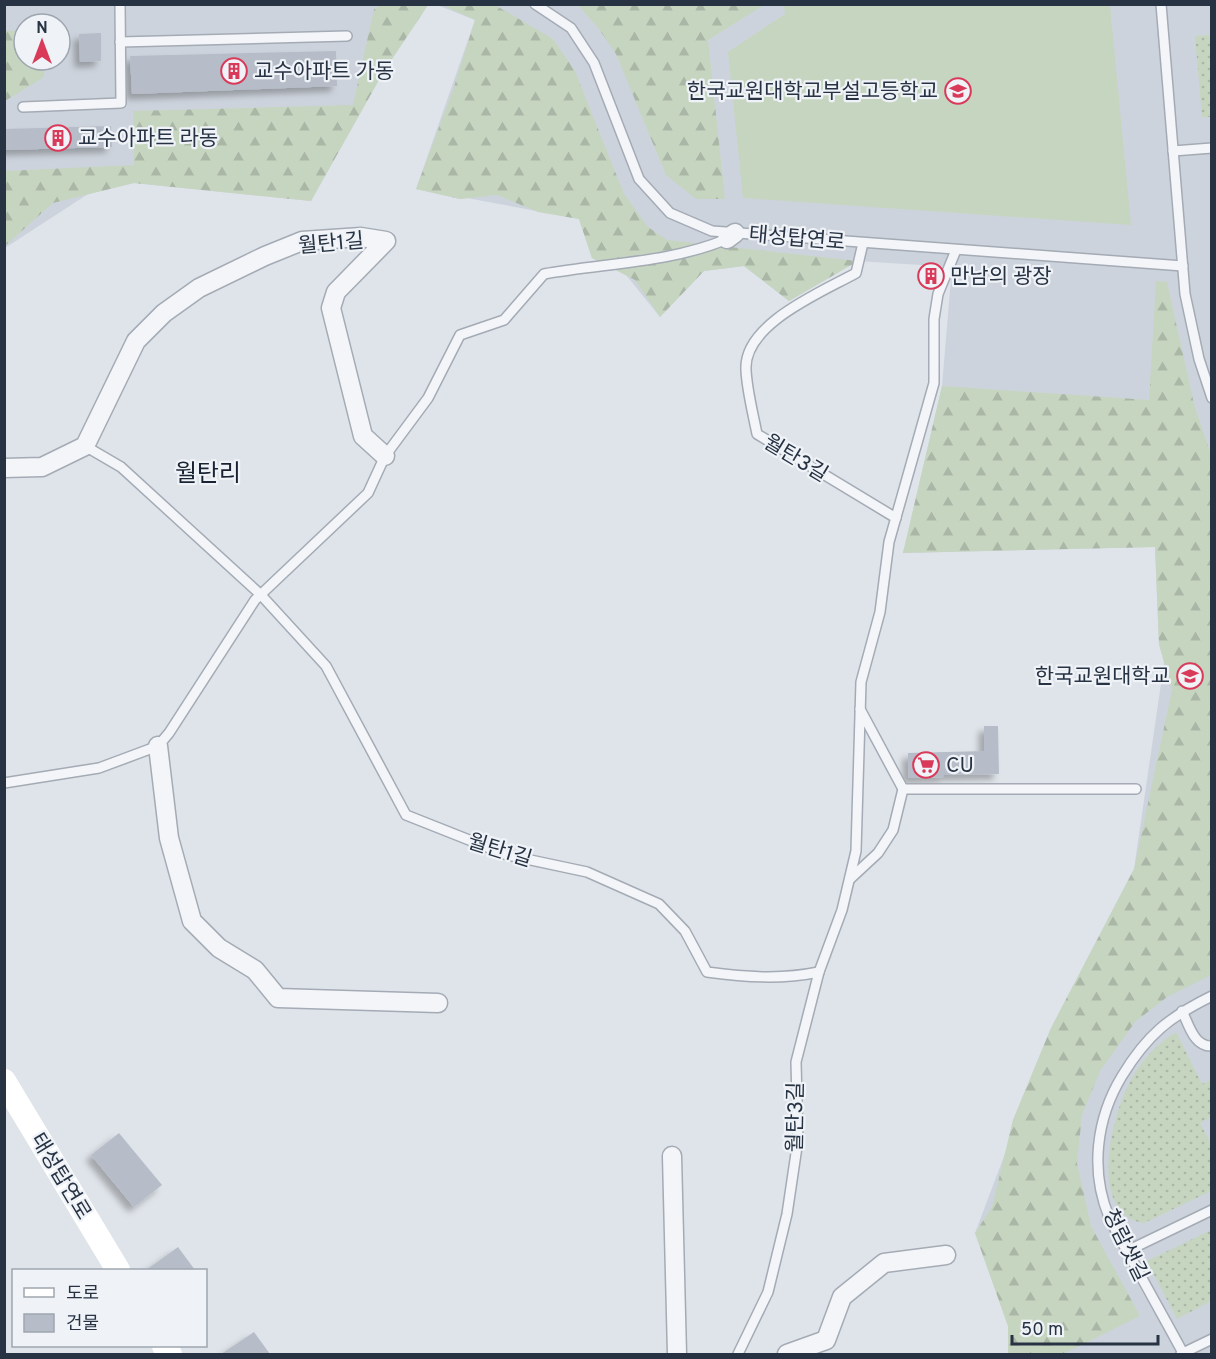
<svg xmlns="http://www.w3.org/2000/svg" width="1216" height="1359" font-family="Overpass,'Noto Sans KR',sans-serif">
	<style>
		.built { fill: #cdd3dc; fill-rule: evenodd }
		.forest { fill: url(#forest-firs) }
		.garden { fill: url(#garden-dots) }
		.pitch { fill: #c6d5c0 }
		.building { fill: #b6bdc8; filter: url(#shadow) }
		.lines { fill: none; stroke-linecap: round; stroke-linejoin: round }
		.lane-casing { stroke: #a4abb5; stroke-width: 12 }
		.street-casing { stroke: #a4abb5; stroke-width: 21 }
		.lane { stroke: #f3f5f8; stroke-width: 9 }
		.street { stroke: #f3f5f8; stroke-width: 18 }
		.secondary { stroke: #fff; stroke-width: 24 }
		.labels { text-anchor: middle; stroke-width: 4.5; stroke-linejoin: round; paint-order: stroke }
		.poi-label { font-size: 21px; fill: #273243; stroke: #eff3f7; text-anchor: start }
		.street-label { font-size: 21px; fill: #273243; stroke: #eff3f7 }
		.quarter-label { font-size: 24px; fill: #192333; stroke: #eff3f7 }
	</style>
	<defs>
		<pattern id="forest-firs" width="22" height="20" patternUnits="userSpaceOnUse" patternTransform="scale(1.5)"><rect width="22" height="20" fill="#c6d5c0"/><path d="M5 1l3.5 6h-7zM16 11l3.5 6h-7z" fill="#aab7a6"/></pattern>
		<pattern id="garden-dots" width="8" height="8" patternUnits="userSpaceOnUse" patternTransform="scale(1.5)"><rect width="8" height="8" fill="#c6d5c0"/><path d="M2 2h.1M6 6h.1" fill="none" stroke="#aab7a6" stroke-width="1.8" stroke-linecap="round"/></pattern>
		<filter id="shadow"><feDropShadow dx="-5.5" dy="5.5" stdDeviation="3" flood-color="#0004"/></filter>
	</defs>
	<rect width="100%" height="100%" fill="#dfe4ea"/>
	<!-- built -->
	<g class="built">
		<path d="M5,5H428L384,71L311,201L134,183L88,194L5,248ZM24,24H60V60H24Z"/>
		<polygon points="437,5 1211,5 1211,1354 1008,1354 1008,1326 975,1233 1006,1151 1013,1120 1051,1028 1134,869 1164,663 1159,644 1155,547 903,553 942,386 952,267 858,261 789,301 744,266 704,271 660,317 626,275 592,258 579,219 467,198 460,199 416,189 475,20"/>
	</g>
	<!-- forest -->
	<g class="forest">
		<polygon points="383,4 428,5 384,71 311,201 134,183 53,203 5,246 5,171 134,165 133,111 353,105 374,9"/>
		<polygon points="442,5 495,5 553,39 575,71 624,194 648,227 667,240 858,261 789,301 744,266 704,271 660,317 635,280 592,258 579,219 538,212 497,195 460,199 416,189 453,90 475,20"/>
		<polygon points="578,5 764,5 708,40 725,199 696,199 666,175 616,54 599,29"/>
		<polygon points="4,31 24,31 24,60 44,60 44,77 5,101"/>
		<polygon points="1156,281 1167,282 1194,404 1211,455 1211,975 1167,997 1135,1022 1100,1071 1082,1115 1077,1163 1091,1226 1140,1316 1063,1354 1008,1354 1008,1326 975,1233 992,1207 1013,1120 1051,1028 1134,869 1172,690 1159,644 1155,547 903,553 942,386 1149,400"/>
	</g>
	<!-- garden -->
	<g class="garden">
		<polygon points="1211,35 1211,117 1202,117 1195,36"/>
		<path d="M1176,1032L1202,1084L1211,1080V1117L1200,1123L1211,1144V1191L1144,1223C1086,1214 1112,1112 1132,1078C1142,1060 1159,1042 1176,1032Z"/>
		<polygon points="1211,1230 1211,1301 1177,1319 1147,1261"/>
	</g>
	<!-- pitch -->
	<polygon class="pitch" points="784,5 1110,5 1131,225 743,198 728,52 785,14"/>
	<!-- building -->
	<g class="building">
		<polygon points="101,33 101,61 80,62 79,34"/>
		<polygon points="336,51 337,86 132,94 130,56"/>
		<polygon points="111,126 112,147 4,150 4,129"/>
		<polygon points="984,726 998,726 999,774 944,775 944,777 908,778 908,753 984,751"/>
		<polygon points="119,1133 162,1185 134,1207 91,1155"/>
		<polygon points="178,1247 195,1270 146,1270"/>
		<polygon points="254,1332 270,1354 221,1354"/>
	</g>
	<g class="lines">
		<!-- lane casing -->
		<g class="lane-casing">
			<g id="lane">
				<polyline points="535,4 571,28 594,63 639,179 670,213 712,231 1183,266"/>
				<polyline points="1161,4 1185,294 1199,359 1212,398"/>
				<polyline points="120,42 347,36"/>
				<polyline points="23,107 121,103 120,4"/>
				<polyline points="1173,151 1212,148"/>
				<path d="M863,243L856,273C822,292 743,324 746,370C747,391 753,413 757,434L896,518"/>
				<path d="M85,446L121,467L261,595L326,666L406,815L507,855L587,872L659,904L685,931L707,972C745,977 780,980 819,972"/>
				<polyline points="860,709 903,789"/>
				<path d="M4,783L99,768L158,746L169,733L255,600L368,493L385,456L428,398L460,335L504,320L544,274C605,263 670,263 727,239"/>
				<polyline points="850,879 878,853 893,830 903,789 1136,789"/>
				<path d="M1182,1011C1189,1025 1194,1047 1212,1046"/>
				<polyline points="1127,1251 1212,1210"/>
				<path d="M1183,1353C1168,1325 1152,1297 1137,1269C1128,1252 1117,1235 1109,1217C1090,1171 1096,1119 1122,1076C1147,1035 1169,1017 1212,996"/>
				<polyline points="738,1354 768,1292 787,1214 798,1140 796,1062 819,972 842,910 856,851 861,682 880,612 889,542 934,383 934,319 938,294 956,250"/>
				<polyline points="1181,1354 1212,1339"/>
			</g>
		</g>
		<!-- street casing -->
		<g class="street-casing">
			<g id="street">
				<polyline points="727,239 735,233"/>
				<polyline points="4,468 42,467 85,446 136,341 164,313 199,288 265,256 302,241 361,237 386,241 336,292 331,308 363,436 385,456"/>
				<polyline points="158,746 169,838 192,921 219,948 255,970 278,998 438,1003"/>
				<polyline points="672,1156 677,1354"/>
				<polyline points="787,1354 826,1340 842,1297 884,1263 946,1255"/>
			</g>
		</g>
		<!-- lane -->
		<use href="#lane" class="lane"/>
		<!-- street -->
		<use href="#street" class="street"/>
		<!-- secondary -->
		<g class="secondary">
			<polyline points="4,1081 118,1270"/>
			<polyline points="164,1346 170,1354"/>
		</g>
	</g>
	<!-- icons -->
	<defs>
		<g id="building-ring" transform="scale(1.35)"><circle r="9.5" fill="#eff3f7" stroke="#da3a5a" stroke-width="1.5"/><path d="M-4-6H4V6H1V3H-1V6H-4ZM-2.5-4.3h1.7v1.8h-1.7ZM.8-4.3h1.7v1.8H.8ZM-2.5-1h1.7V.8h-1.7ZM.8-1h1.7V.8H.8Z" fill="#da3a5a"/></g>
		<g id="school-ring" transform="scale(1.35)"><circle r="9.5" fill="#eff3f7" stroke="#da3a5a" stroke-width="1.5"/><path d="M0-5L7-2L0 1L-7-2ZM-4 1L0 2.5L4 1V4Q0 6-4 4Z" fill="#da3a5a"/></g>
		<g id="university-ring" transform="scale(1.35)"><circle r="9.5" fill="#eff3f7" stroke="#da3a5a" stroke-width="1.5"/><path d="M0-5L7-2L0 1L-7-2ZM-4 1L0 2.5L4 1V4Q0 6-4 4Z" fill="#da3a5a"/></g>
		<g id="supermarket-ring" transform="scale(1.35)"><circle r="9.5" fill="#eff3f7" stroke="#da3a5a" stroke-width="1.5"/><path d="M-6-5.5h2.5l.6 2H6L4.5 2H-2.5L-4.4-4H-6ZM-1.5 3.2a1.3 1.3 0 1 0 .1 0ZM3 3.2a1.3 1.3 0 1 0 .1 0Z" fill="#da3a5a"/></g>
	</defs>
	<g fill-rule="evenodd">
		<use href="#building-ring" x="234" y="71"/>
		<use href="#school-ring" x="958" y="91"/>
		<use href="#building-ring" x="58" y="138"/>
		<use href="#building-ring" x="931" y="276"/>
		<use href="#university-ring" x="1190" y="676"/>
		<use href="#supermarket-ring" x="926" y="765"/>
	</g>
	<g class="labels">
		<!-- poi labels -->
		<g class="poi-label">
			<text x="254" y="78">교수아파트 가동</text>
			<text x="938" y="98" text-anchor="end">한국교원대학교부설고등학교</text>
			<text x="78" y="145">교수아파트 라동</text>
			<text x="950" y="283">만남의 광장</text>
			<text x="1170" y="683" text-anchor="end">한국교원대학교</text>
			<text x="946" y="772">CU</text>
		</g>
		<!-- street labels -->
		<g class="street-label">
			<text transform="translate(797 238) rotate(5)" y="7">태성탑연로</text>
			<text transform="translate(331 243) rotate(-5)" y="7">월탄1길</text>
			<text transform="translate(796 458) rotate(31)" y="7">월탄3길</text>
			<text transform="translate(500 850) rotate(17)" y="7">월탄1길</text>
			<text transform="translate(795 1117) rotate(-89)" y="7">월탄3길</text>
			<text transform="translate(61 1176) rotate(59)" y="7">태성탑연로</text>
			<text transform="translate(1126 1245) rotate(64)" y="7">청람샛길</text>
		</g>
		<!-- quarter labels -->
		<g class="quarter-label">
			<text x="208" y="481">월탄리</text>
		</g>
	</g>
	<!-- border -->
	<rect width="1216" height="1359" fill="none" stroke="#273243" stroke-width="12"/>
	<!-- legend -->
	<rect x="12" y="1269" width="195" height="78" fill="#eff3f7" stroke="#9fa6af" stroke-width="1.5"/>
	<rect x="24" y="1288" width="30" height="9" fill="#ffffff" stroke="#9fa6af" stroke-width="1.5"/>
	<text x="66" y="1299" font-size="18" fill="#273243">도로</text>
	<rect x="24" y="1314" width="30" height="18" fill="#b6bdc8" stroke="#9fa6af" stroke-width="1.5"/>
	<text x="66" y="1329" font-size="18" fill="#273243">건물</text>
	<!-- north arrow -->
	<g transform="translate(42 42)"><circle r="28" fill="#eff3f7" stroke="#9fa6af" stroke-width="1.5"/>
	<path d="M0-4.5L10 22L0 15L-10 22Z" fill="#da3a5a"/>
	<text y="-9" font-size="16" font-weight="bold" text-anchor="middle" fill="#273243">N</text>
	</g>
	<!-- scale -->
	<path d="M1012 1335v9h146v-9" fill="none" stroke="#273243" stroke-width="3"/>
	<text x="1021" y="1335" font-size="18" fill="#273243" stroke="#eff3f7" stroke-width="4.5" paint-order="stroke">50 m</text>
</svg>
